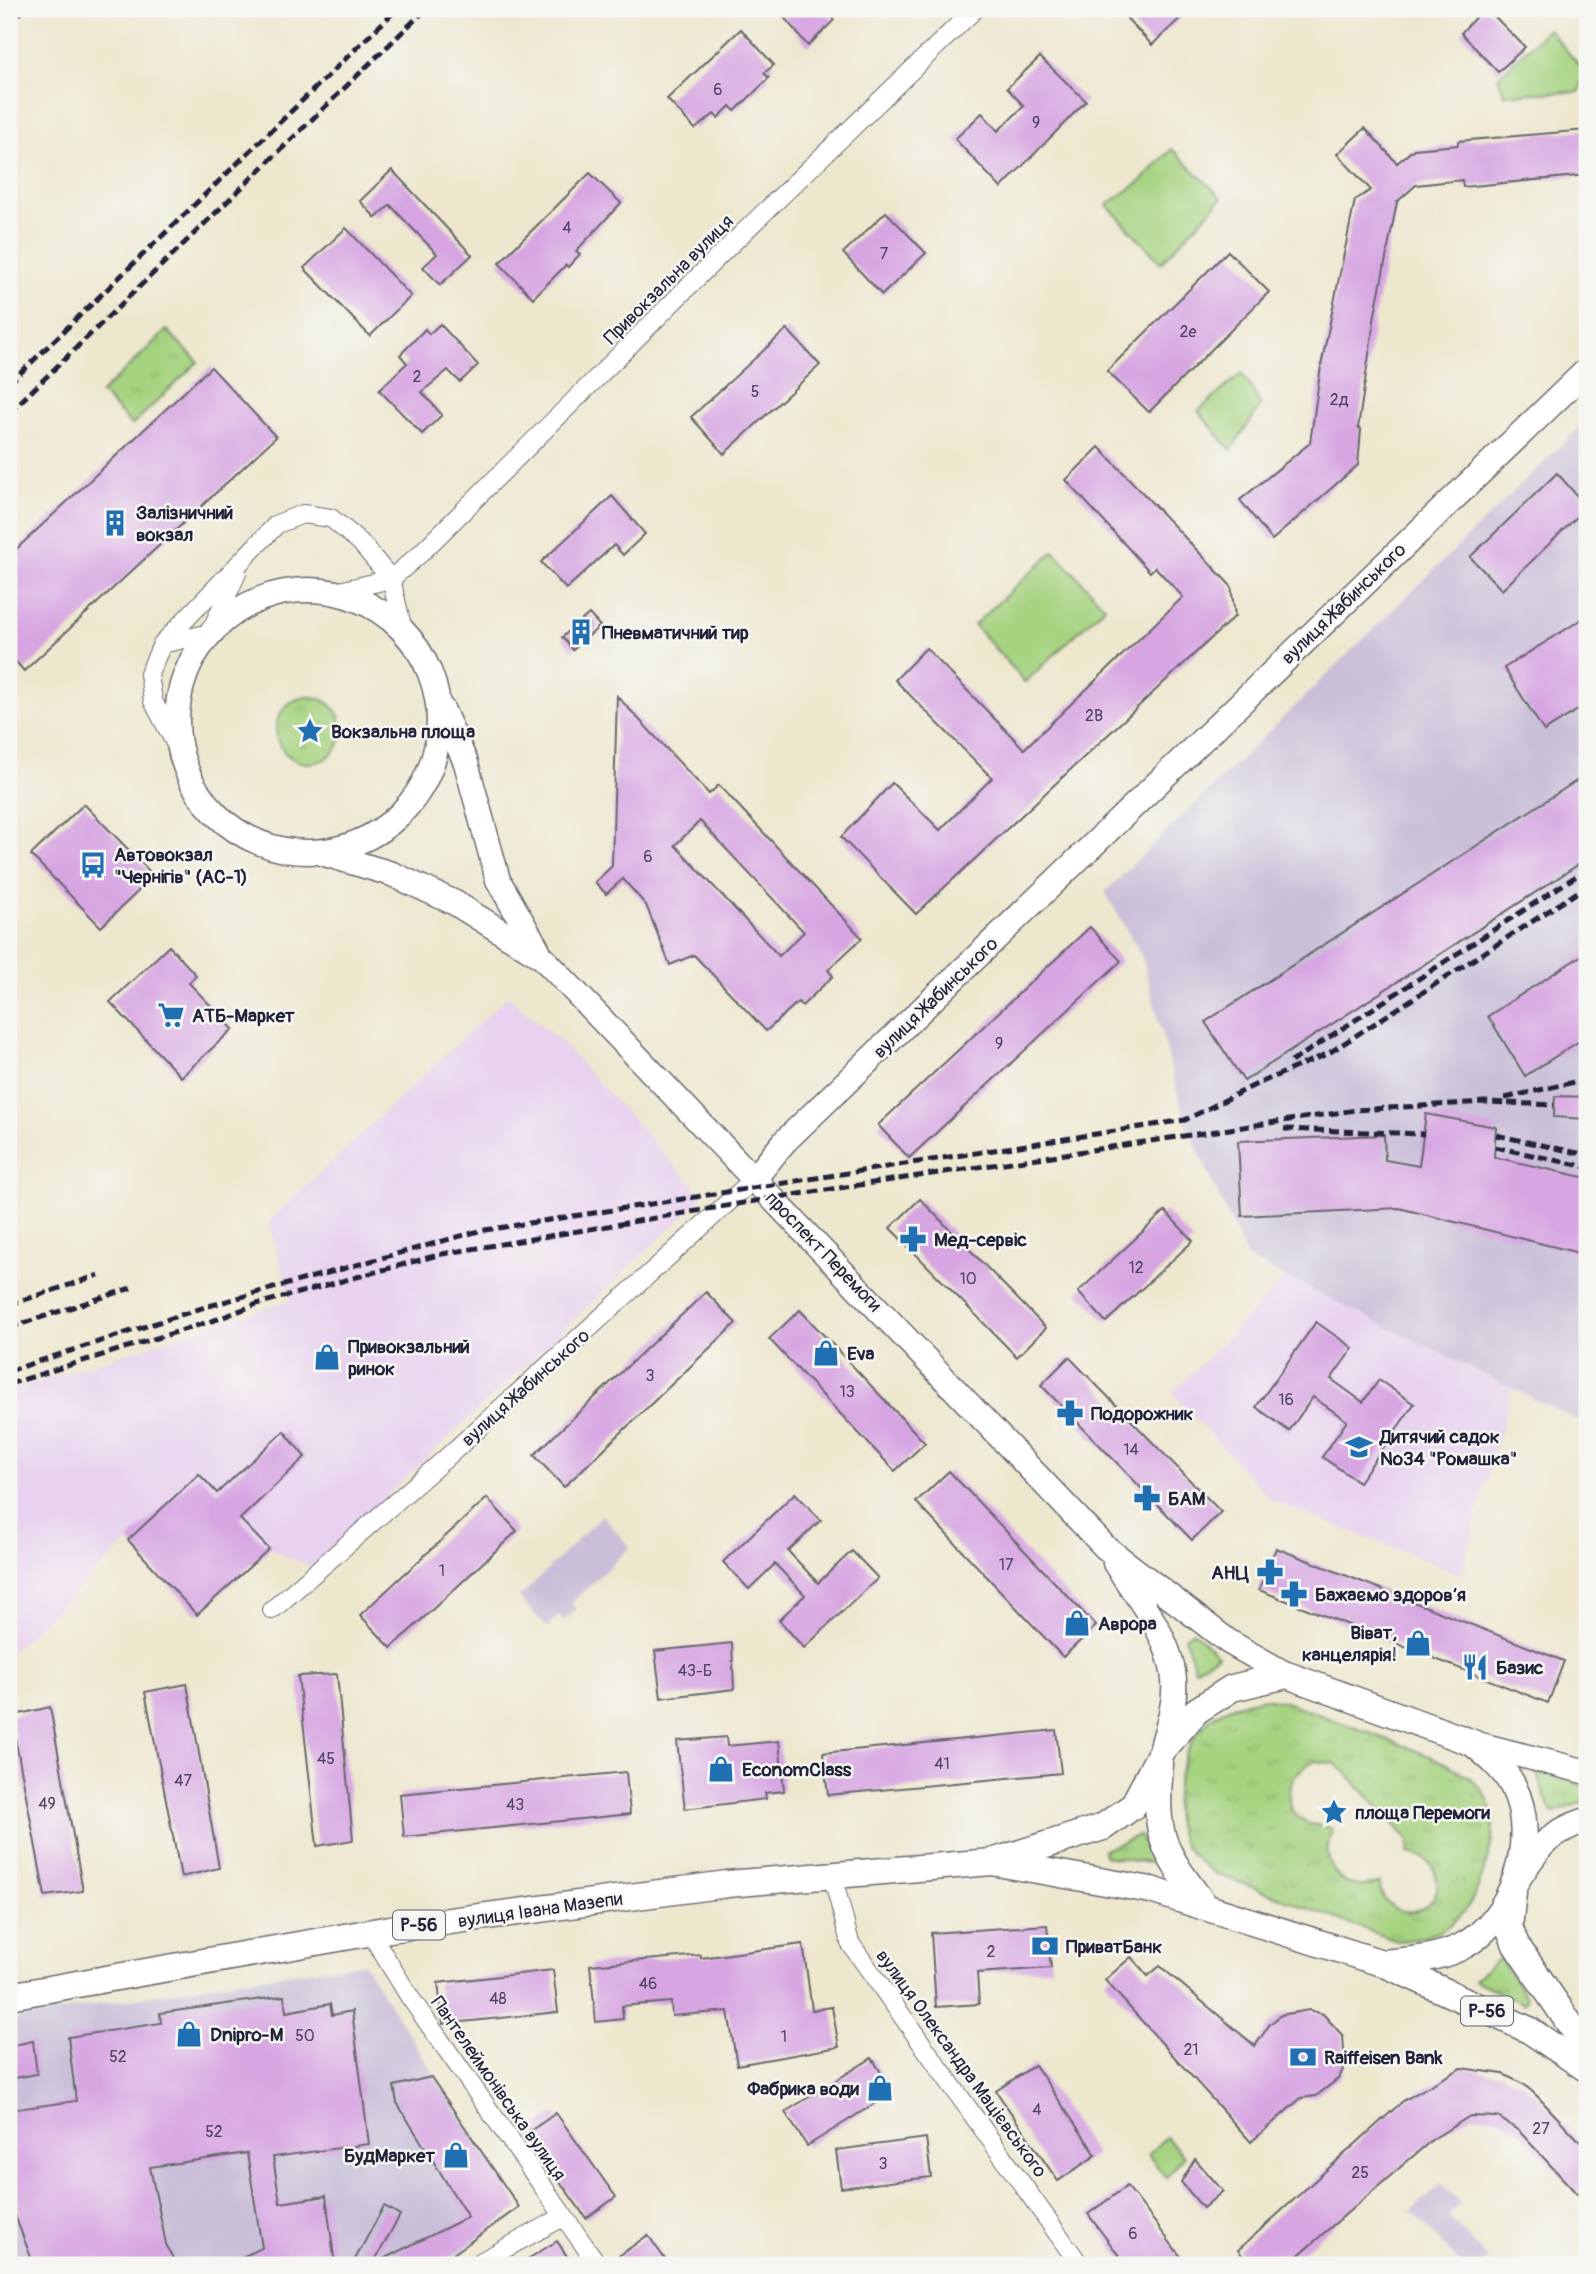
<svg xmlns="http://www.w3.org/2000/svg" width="1596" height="2274" font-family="Pangolin,sans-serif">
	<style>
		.built { fill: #e8d2ef }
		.industrial { fill: #c9bfd8 }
		.grass { fill: url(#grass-tufts); stroke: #647a5e; stroke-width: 2; fill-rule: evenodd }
		.green { fill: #a6d380; stroke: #647a5e; stroke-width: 2 }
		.building { fill: #d7a5e2; fill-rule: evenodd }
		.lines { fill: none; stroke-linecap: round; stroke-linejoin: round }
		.street-casing { stroke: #69676e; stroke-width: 20 }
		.secondary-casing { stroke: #69676e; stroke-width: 27 }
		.primary-casing { stroke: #69676e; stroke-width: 29 }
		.street { stroke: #fff; stroke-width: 18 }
		.secondary { stroke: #fff; stroke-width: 24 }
		.primary { stroke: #fff; stroke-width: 26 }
		.rail { stroke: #22223b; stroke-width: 5; stroke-dasharray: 10 5; stroke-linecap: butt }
		.labels { text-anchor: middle; stroke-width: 5; stroke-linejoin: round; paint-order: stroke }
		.number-label { font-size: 16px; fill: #4f4365 }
		.shield { fill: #f6f6f2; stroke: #626272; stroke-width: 2 }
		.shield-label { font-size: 18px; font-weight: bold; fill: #22223b }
		.street-label { font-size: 19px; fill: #22223b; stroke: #f6f6f2 }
		.poi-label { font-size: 19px; font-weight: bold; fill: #22223b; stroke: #f6f6f2; text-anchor: start }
	</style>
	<defs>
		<pattern id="grass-tufts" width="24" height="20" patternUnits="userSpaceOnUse" patternTransform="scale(1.75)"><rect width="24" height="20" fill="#a6d380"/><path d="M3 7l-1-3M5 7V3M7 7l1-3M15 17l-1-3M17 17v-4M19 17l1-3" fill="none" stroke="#8fb570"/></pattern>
	</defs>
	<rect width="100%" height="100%" fill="#f6f6f2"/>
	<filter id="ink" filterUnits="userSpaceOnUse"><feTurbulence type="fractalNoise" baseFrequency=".0143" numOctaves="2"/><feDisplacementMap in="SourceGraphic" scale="14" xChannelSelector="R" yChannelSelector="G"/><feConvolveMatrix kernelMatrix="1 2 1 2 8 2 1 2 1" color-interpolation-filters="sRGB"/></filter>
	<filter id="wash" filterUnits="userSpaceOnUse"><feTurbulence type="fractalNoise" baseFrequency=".00686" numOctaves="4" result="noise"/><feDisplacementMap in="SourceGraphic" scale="28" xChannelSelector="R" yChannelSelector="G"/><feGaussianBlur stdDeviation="1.57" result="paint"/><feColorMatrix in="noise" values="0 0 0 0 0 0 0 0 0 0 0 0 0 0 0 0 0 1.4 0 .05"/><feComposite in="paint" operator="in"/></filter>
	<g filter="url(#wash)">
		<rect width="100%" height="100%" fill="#ede7ce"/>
		<!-- built -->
		<g class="built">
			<polygon points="508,996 561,1042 704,1197 311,1567 269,1549 199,1475 9,1654 9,1391 291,1300 268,1222"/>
			<polygon points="1287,1277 1512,1388 1461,1574 1272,1501 1172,1393"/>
		</g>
		<!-- industrial -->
		<g class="industrial">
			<polygon points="1587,420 1587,1425 1247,1258 1185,1121 1142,957 1105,892"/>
			<polygon points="602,1515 630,1547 571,1603 576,1609 564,1621 559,1615 547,1627 519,1598"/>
			<polygon points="364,1964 519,2207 459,2254 438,2265 9,2265 9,2020 253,1978"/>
			<polygon points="1441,2183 1461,2204 1448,2216 1488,2259 1481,2265 1462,2265 1411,2211"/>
		</g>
		<!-- grass -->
		<g class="grass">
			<polygon points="167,330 198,362 132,425 101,393"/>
			<circle cx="309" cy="730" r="33"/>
			<polygon points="1193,1631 1218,1655 1195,1669 1185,1637"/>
			<path d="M1263,1698L1286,1702C1323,1716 1359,1729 1396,1743C1482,1775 1516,1793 1477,1889C1463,1924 1433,1940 1397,1941L1216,1874C1202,1864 1190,1856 1182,1840C1166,1807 1181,1750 1205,1724C1220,1707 1243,1703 1263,1698ZM1314,1761L1334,1763L1342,1769L1409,1840L1408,1853C1419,1855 1429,1859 1434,1870C1453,1911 1386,1932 1379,1883C1343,1897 1316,1862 1333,1830C1325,1823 1317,1827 1307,1823C1276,1808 1288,1772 1314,1761Z"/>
			<polygon points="1535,1770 1587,1787 1587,1800 1552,1814"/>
			<polygon points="1139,1835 1151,1858 1150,1863 1104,1856 1103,1850"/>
			<polygon points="1499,1958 1527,1998 1524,2004 1474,1980"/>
		</g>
		<!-- green -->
		<g class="green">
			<polygon points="1548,29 1585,72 1579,92 1504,94 1498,77"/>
			<polygon points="1172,149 1222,198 1161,263 1107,205 1140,182"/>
			<polygon points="1242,373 1261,405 1231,450 1198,411"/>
			<polygon points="1054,551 1105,607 1025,682 974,625"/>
			<polygon points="1166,2137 1184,2156 1166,2178 1148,2154"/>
		</g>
		<g id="blocks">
			<!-- building -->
			<g class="building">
				<polygon points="777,9 824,9 834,20 808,46"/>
				<polygon points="1118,9 1190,9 1152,45"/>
				<polygon points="1483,9 1487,9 1525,47 1498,72 1461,33"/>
				<polygon points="741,29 774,65 764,73 769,78 735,111 730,106 718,118 714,114 695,129 667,99"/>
				<polygon points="1040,57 1086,101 1001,188 955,139 982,113 998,131 1024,106 1007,88"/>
				<polygon points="1365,128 1397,163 1414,149 1458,145 1458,141 1587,130 1587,175 1463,187 1462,180 1416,185 1397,202 1375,314 1358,428 1361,429 1358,465 1272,540 1240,500 1310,443 1321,366 1355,200 1371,190 1337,154"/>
				<polygon points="392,170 472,255 440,285 423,267 437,254 390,205 376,218 360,201"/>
				<polygon points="590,173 621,203 576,251 580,254 568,267 566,265 533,298 499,263"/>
				<polygon points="886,212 926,253 882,295 843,253"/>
				<polygon points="346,228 411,296 370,336 304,268"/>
				<polygon points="1228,251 1269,292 1149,412 1107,371"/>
				<polygon points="440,324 478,365 460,382 448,370 422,392 442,415 422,434 379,390 407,363 400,355 425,329 429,334"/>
				<polygon points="787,329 820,365 724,454 691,417"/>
				<polygon points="211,367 276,437 24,671 9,654 9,556"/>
				<polygon points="1099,447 1231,586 1235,616 916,914 841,837 892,783 940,830 992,778 895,680 926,648 1024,749 1183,597 1155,567 1150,572 1066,480"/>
				<polygon points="1557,473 1587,507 1502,590 1470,557"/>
				<polygon points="612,496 645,534 623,555 614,545 566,589 541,562"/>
				<polygon points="589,614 600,626 573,650 562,637"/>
				<polygon points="1587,616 1587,704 1544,731 1504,668"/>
				<path d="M617,696L709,794L719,785L862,938L828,970L833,976L802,1006L798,1002L766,1031L694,955L670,965L646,905L623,879L606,894L595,882L612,866ZM700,821L804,932L779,956L675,845Z"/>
				<polygon points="1587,774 1587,859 1244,1081 1205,1022"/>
				<polygon points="84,804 154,876 101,927 31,855"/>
				<polygon points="1090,927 1121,961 909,1158 878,1125"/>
				<polygon points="169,946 196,975 189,983 233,1029 181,1077 110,1002"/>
				<polygon points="1587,952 1587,1036 1525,1076 1488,1016"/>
				<polygon points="1555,1096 1587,1097 1587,1119 1554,1117"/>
				<polygon points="1426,1114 1496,1127 1494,1157 1587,1178 1587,1255 1399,1208 1242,1216 1238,1141 1384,1135 1385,1160 1419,1166"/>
				<polygon points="920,1199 1046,1328 1017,1357 890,1228"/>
				<polygon points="1165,1211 1193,1241 1106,1322 1078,1292"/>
				<polygon points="706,1292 736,1323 564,1487 534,1455"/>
				<polygon points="800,1310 925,1443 895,1471 769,1339"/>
				<polygon points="1316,1322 1353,1348 1331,1379 1363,1402 1379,1380 1414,1404 1359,1482 1322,1457 1347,1421 1313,1397 1289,1431 1256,1407"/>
				<polygon points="1069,1357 1221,1512 1192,1540 1041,1385"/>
				<polygon points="284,1431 305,1457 240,1519 269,1549 197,1615 128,1540 199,1474 217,1493"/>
				<polygon points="949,1471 1096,1626 1063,1657 916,1502"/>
				<polygon points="795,1493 821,1520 788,1551 818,1583 852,1551 878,1578 804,1648 779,1620 805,1595 775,1564 749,1589 723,1562"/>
				<polygon points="487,1498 517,1531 391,1648 360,1615"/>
				<polygon points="1276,1548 1564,1661 1548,1703 1259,1590"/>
				<polygon points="732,1643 734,1689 661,1698 655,1651"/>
				<polygon points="337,1674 353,1840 317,1846 298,1676"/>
				<polygon points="187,1684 219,1868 181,1877 145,1692"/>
				<polygon points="50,1707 83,1891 45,1896 11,1716"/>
				<polygon points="1056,1730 1061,1773 828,1795 823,1753"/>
				<polygon points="726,1737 727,1746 779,1741 784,1791 765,1793 766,1799 685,1809 677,1741"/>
				<polygon points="626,1772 630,1814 404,1837 400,1794"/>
				<polygon points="1047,1925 1051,1968 977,1973 979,2004 936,2007 931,1933"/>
				<polygon points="803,1944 812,2010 832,2007 839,2047 737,2065 728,2011 672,2016 671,2002 622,2006 623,2019 596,2022 590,1965 701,1955 701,1958"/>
				<polygon points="1131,1957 1148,1976 1160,1966 1255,2046 1270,2024 1281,2015 1309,2010 1323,2014 1343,2036 1345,2065 1339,2078 1316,2096 1301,2098 1251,2142 1105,1980"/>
				<polygon points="553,1970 558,2012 443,2024 438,1983"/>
				<polygon points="284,1996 286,2012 330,2004 332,2015 352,2011 369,2144 273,2157 280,2203 326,2196 335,2265 225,2265 262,2248 247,2153 150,2167 166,2244 176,2265 34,2265 9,2200 9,2110 76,2101 68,2037 161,2023 160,2013"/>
				<polygon points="33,2041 37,2074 9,2079 9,2046"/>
				<polygon points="872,2058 893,2092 807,2146 785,2112"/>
				<polygon points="1035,2065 1096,2155 1058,2181 996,2091"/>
				<polygon points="1461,2068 1503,2074 1525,2085 1538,2097 1587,2149 1587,2184 1577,2194 1519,2131 1498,2117 1470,2116 1433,2139 1287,2265 1250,2265 1238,2250 1403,2101"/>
				<polygon points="431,2077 519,2207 438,2265 352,2265 384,2206 400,2215 373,2264 468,2217 397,2103 394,2086"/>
				<polygon points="556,2113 616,2197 586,2218 526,2134"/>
				<polygon points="926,2138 931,2177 841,2188 836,2150"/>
				<polygon points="1195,2159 1223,2191 1203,2208 1181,2182"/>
				<polygon points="1127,2186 1138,2200 1187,2265 1126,2265 1088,2214"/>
				<polygon points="648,2235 669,2265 609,2265 609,2263"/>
				<polygon points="557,2241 568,2258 556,2265 518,2265"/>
			</g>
		</g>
	</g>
	<g filter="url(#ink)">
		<use href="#blocks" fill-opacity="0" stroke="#69676e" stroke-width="2"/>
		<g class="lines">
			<!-- street casing -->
			<g class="street-casing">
				<g id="street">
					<polyline points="335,592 391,579 421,553 720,255 975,9"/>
					<polyline points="162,644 210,633 237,573"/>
					<polyline points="182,756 153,701 149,674 162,644 277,524 303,514 331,518 360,542 391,579 403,630"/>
					<polyline points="272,1610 446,1458 755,1178"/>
					<polyline points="832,1874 850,1943 1080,2265"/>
					<polyline points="370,1932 409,1996 598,2265"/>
					<polyline points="475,2265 563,2217"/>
				</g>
			</g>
			<!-- secondary casing -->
			<g class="secondary-casing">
				<g id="secondary">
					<circle cx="308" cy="721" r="131"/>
					<polyline points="442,709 466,763 498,880 538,950"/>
					<polyline points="318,852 392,874 455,903 542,957 1105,1547 1229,1642 1287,1675"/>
					<polyline points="755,1178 785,1141 1587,370"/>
					<path d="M1115,1563C1140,1602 1178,1645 1174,1694C1173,1713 1165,1733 1161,1752"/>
					<polyline points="1473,1743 1587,1772"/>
					<path d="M1517,1881C1538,1848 1548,1832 1587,1820"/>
				</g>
			</g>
			<!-- primary casing -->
			<g class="primary-casing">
				<g id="primary">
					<path d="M1160,1764C1154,1836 1161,1849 1205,1906"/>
					<polyline points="1513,1892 1509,1927 1516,1945 1587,2049"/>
					<polyline points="1383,1963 1529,2030 1587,2069"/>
					<path d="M9,1996L390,1929L727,1884L992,1862L1103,1827L1133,1806L1161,1752L1196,1711L1232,1688L1287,1675L1473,1743C1488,1756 1504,1768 1513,1786C1540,1838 1513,1921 1461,1947C1436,1959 1408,1961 1382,1963L1151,1890L992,1862"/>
				</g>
			</g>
			<!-- street -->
			<use href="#street" class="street"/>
			<!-- secondary -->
			<use href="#secondary" class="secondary"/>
			<!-- primary -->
			<use href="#primary" class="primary"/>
			<!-- rail -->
			<g class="rail">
				<polyline points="9,25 24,9"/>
				<polyline points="9,384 397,9"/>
				<polyline points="9,413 426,9"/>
				<polyline points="1291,1062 1587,869"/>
				<polyline points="1505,1098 1587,1079"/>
				<polyline points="1284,1129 1424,1134"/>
				<polyline points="1496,1135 1587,1155"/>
				<polyline points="1495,1147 1587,1167"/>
				<polyline points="9,1305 99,1275"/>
				<polyline points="9,1328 131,1288"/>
				<polyline points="9,1371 205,1307 479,1231 1185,1120 1255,1085 1329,1053 1587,886"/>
				<polyline points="9,1384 218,1319 257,1304 442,1254 773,1198 1356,1110 1485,1102 1554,1105"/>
			</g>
		</g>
	</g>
	<!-- icons -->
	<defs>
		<g id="building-bare" transform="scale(2.1)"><path d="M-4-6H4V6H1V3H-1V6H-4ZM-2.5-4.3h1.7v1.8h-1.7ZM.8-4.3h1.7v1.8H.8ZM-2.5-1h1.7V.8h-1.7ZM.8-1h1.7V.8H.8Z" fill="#1f6fb2" stroke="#f6f6f2" stroke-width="2.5" paint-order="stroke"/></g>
		<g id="sight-bare" transform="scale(2.1)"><path d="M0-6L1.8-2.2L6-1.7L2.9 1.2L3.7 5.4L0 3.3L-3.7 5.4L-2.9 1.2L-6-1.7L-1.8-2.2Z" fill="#1f6fb2" stroke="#f6f6f2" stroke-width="2.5" paint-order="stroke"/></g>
		<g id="bus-bare" transform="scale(2.1)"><path d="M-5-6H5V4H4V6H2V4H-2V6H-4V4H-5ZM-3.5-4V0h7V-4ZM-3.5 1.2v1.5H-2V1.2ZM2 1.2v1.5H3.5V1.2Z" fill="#1f6fb2" stroke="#f6f6f2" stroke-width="2.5" paint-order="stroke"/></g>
		<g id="supermarket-bare" transform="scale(2.1)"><path d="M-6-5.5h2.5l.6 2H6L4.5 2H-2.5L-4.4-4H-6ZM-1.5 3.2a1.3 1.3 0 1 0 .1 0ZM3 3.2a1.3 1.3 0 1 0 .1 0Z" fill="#1f6fb2" stroke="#f6f6f2" stroke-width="2.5" paint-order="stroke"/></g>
		<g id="pharmacy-bare" transform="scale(2.1)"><path d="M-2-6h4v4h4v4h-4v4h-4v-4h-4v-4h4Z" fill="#1f6fb2" stroke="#f6f6f2" stroke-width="2.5" paint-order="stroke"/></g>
		<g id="shop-bare" transform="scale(2.1)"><path d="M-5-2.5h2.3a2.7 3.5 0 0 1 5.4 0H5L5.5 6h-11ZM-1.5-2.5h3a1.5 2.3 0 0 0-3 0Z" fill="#1f6fb2" stroke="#f6f6f2" stroke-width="2.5" paint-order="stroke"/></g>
		<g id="school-bare" transform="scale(2.1)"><path d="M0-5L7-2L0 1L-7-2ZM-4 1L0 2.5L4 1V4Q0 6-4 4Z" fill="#1f6fb2" stroke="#f6f6f2" stroke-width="2.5" paint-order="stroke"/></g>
		<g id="restaurant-bare" transform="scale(2.1)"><path d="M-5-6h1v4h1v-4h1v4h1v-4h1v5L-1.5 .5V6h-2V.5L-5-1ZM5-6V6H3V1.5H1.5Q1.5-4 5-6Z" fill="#1f6fb2" stroke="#f6f6f2" stroke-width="2.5" paint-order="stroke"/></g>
		<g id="bank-bare" transform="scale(2.1)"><path d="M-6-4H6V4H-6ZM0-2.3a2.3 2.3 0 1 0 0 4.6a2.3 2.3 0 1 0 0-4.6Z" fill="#1f6fb2" stroke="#f6f6f2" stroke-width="2.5" paint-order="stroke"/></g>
	</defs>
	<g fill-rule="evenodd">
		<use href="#building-bare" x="115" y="523"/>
		<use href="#building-bare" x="581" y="632"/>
		<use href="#sight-bare" x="310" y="731"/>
		<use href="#bus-bare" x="93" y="865"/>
		<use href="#supermarket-bare" x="171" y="1015"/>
		<use href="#pharmacy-bare" x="913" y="1239"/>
		<use href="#shop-bare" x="826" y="1353"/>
		<use href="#shop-bare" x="327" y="1357"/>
		<use href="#pharmacy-bare" x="1070" y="1413"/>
		<use href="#school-bare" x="1359" y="1447"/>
		<use href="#pharmacy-bare" x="1147" y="1498"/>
		<use href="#pharmacy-bare" x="1270" y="1572"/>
		<use href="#pharmacy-bare" x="1294" y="1594"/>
		<use href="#shop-bare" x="1077" y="1623"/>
		<use href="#shop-bare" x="1418" y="1643"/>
		<use href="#restaurant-bare" x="1475" y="1667"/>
		<use href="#shop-bare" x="721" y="1769"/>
		<use href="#sight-bare" x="1334" y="1812"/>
		<use href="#bank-bare" x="1045" y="1946"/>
		<use href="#shop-bare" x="189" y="2034"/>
		<use href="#bank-bare" x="1303" y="2057"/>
		<use href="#shop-bare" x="880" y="2088"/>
		<use href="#shop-bare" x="456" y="2155"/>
	</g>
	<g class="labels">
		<!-- number labels -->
		<g class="number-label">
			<text x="718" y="95">6</text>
			<text x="1036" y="128">9</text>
			<text x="567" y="233">4</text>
			<text x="884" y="259">7</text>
			<text x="1188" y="337">2е</text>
			<text x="417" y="382">2</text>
			<text x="755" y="397">5</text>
			<text x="1339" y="405">2д</text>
			<text x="1094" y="721">2В</text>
			<text x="648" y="862">6</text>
			<text x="999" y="1049">9</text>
			<text x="1136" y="1273">12</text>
			<text x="968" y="1284">10</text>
			<text x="650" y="1381">3</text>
			<text x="847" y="1397">13</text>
			<text x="1286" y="1405">16</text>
			<text x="1131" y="1455">14</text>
			<text x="1006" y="1570">17</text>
			<text x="442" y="1576">1</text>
			<text x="695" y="1676">43-Б</text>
			<text x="326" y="1764">45</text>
			<text x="942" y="1769">41</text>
			<text x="183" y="1786">47</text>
			<text x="47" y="1809">49</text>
			<text x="515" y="1810">43</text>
			<text x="991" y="1957">2</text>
			<text x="648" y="1989">46</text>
			<text x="498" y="2004">48</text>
			<text x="305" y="2041">50</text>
			<text x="784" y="2042">1</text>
			<text x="1191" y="2055">21</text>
			<text x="118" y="2062">52</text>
			<text x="1037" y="2115">4</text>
			<text x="1541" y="2134">27</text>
			<text x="214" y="2137">52</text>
			<text x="883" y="2169">3</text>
			<text x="1360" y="2178">25</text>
			<text x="1133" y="2239">6</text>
		</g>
		<!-- shield labels -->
		<g class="shield">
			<rect x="393" y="1910.5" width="52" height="29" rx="5"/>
			<rect x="1461" y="1996.5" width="52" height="29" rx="5"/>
		</g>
		<g class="shield-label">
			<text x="419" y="1931">Р-56</text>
			<text x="1487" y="2017">Р-56</text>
		</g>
		<!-- street labels -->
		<g class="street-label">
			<text transform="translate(668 279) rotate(-45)" y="7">Привокзальна вулиця</text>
			<text transform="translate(1343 603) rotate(-44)" y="7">вулиця Жабинського</text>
			<text transform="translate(935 997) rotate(-44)" y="7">вулиця Жабинського</text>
			<text transform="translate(824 1251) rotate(46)" y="7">проспект Перемоги</text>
			<text transform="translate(525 1387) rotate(-42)" y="7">вулиця Жабинського</text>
			<text transform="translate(540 1909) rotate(-8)" y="7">вулиця Івана Мазепи</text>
			<text transform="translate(962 2063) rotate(54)" y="7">вулиця Олександра Мацієвського</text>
			<text transform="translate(499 2088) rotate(55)" y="7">Пантелеймонівська вулиця</text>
		</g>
		<!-- poi labels -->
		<g class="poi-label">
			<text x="136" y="519">Залізничний<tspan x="136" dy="22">вокзал</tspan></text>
			<text x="602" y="639">Пневматичний тир</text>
			<text x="331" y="738">Вокзальна площа</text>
			<text x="114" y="861">Автовокзал<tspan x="114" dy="22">"Чернігів" (АС-1)</tspan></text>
			<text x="192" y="1022">АТБ-Маркет</text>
			<text x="934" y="1246">Мед-сервіс</text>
			<text x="348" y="1353">Привокзальний<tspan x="348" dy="22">ринок</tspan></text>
			<text x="847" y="1360">Eva</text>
			<text x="1091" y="1420">Подорожник</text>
			<text x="1380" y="1443">Дитячий садок<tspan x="1380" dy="22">№34 "Ромашка"</tspan></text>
			<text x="1168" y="1505">БАМ</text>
			<text x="1249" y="1579" text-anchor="end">АНЦ</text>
			<text x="1315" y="1601">Бажаємо здоровʼя</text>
			<text x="1098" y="1630">Аврора</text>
			<text x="1397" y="1639" text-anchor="end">Віват,<tspan x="1397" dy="22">канцелярія!</tspan></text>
			<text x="1496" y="1674">Базис</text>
			<text x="742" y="1776">EconomClass</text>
			<text x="1355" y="1819">площа Перемоги</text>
			<text x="1066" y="1953">ПриватБанк</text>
			<text x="210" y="2041">Dnipro-M</text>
			<text x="1324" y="2064">Raiffeisen Bank</text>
			<text x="859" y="2095" text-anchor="end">Фабрика води</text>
			<text x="435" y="2162" text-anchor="end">БудМаркет</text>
		</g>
	</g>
	<!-- margin -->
	<rect width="1596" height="2274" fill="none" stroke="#f6f6f2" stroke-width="35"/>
</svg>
